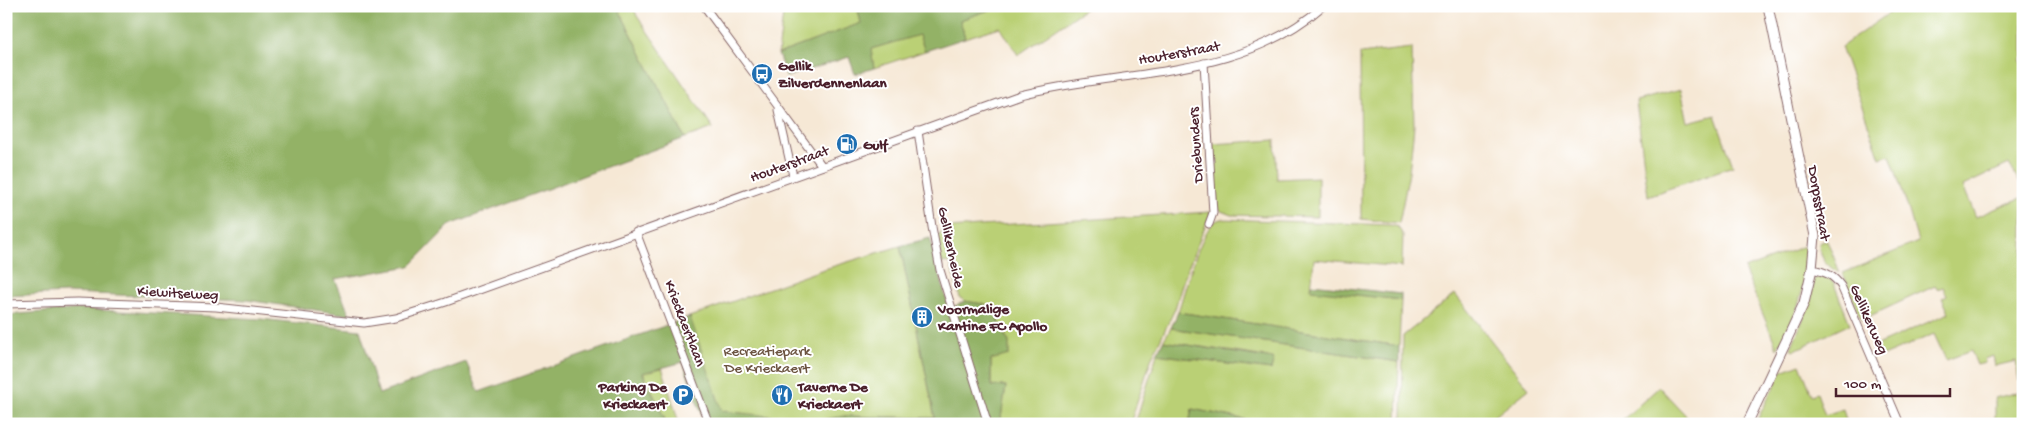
<svg xmlns="http://www.w3.org/2000/svg" width="2029" height="430" font-family="'Gochi Hand',sans-serif">
	<style>
		.green { fill: #bad074; stroke: #827850 }
		.forest { fill: #93b266; stroke: #6e6848 }
		.lines { fill: none; stroke-linecap: round; stroke-linejoin: round }
		.minor-casing { stroke: #866566; stroke-width: 9 }
		.tertiary-casing { stroke: #866566; stroke-width: 11 }
		.minor { stroke: #fff; stroke-width: 7 }
		.tertiary { stroke: #fff; stroke-width: 9 }
		.labels { text-anchor: middle; stroke-width: 4; stroke-linejoin: round; paint-order: stroke }
		.street-label { font-size: 15px; fill: #4a1f2b; stroke: #fff }
		.poi-label { font-size: 15px; font-weight: bold; fill: #4a1f2b; stroke: #fff; text-anchor: start }
		.park-label { font-size: 15px; fill: #6c5441; stroke: #fff }
	</style>
	<rect width="100%" height="100%" fill="#fff"/>
	<filter id="ink" filterUnits="userSpaceOnUse"><feTurbulence type="fractalNoise" baseFrequency=".02" numOctaves="2"/><feDisplacementMap in="SourceGraphic" scale="10" xChannelSelector="R" yChannelSelector="G"/><feConvolveMatrix kernelMatrix="1 2 1 2 8 2 1 2 1" color-interpolation-filters="sRGB"/></filter>
	<filter id="wash" filterUnits="userSpaceOnUse"><feTurbulence type="fractalNoise" baseFrequency=".0096" numOctaves="4" result="noise"/><feDisplacementMap in="SourceGraphic" scale="20" xChannelSelector="R" yChannelSelector="G"/><feGaussianBlur stdDeviation="1.12" result="paint"/><feColorMatrix in="noise" values="0 0 0 0 0 0 0 0 0 0 0 0 0 0 0 0 0 1.4 0 .05"/><feComposite in="paint" operator="in"/></filter>
	<g filter="url(#wash)">
		<rect width="100%" height="100%" fill="#f6e8d5"/>
		<!-- green -->
		<g class="green">
			<polygon points="617,6 633,6 637,16 713,128 685,138"/>
			<polygon points="784,6 857,6 862,23 778,54"/>
			<polygon points="991,6 1089,6 1018,55 1000,27 965,38 960,20 992,9"/>
			<polygon points="1899,6 2023,6 2023,57 2020,60 2023,64 2023,188 2009,164 1963,186 1976,217 2023,197 2023,379 2019,381 2016,361 1995,366 1993,356 1984,359 1985,363 1977,365 1971,351 1946,360 1934,334 1878,358 1872,347 1949,313 1942,298 1947,295 1943,287 1937,289 1935,286 1861,320 1843,273 1918,242 1909,211 1890,155 1880,158 1841,47"/>
			<polygon points="919,34 925,51 874,68 870,49"/>
			<polygon points="1412,48 1414,126 1409,173 1399,223 1361,219 1360,54"/>
			<polygon points="1681,89 1688,122 1715,115 1733,166 1648,196 1636,101"/>
			<polygon points="1275,140 1277,179 1318,177 1318,217 1231,215 1221,211 1217,206 1212,144"/>
			<polygon points="1211,212 1185,275 1175,309 1152,357 1130,424 1000,424 1006,386 991,386 991,359 1009,342 989,305 965,301 960,298 950,262 942,263 937,237 947,228"/>
			<path d="M1222,219L1391,225L1398,227L1403,235L1402,267L1314,259L1311,289L1401,300L1399,346L1178,312C1185,290 1198,240 1212,224C1215,221 1217,220 1222,219Z"/>
			<path d="M1827,240L1840,273C1827,267 1819,257 1819,243Z"/>
			<path d="M1810,244C1806,280 1799,317 1777,348L1744,269Z"/>
			<polygon points="900,246 935,418 844,416 844,424 718,424 678,321 818,271"/>
			<polygon points="1821,275 1830,279 1834,284 1850,324 1793,351 1791,348 1809,305 1814,279"/>
			<polygon points="1455,294 1529,389 1485,424 1402,424 1403,336"/>
			<polygon points="1171,328 1399,362 1397,424 1268,424 1192,409 1189,424 1135,424 1157,354 1271,370 1273,358 1163,341"/>
			<polygon points="1800,364 1812,395 1817,393 1825,415 1843,409 1847,424 1755,424 1782,371"/>
			<polygon points="662,367 679,423 666,422 643,372"/>
			<polygon points="1659,387 1694,424 1618,424"/>
			<polygon points="2023,391 2023,424 1995,424 1995,398"/>
		</g>
		<!-- forest -->
		<g class="forest">
			<polygon points="6,6 617,6 685,138 450,225 410,266 335,279 350,315 246,300 66,293 6,296"/>
			<polygon points="857,6 991,6 992,9 960,20 965,38 925,51 919,35 871,49 874,68 855,74 849,57 786,77 778,54 861,23"/>
			<polygon points="930,238 949,309 965,301 989,305 998,310 998,319 1002,331 1009,342 1009,355 991,360 991,386 1006,386 1000,424 705,424 683,362 643,373 666,422 686,424 6,424 6,315 81,309 261,319 360,330 379,394 466,362 479,392 690,317 722,411 817,421 844,416 935,418 900,246"/>
			<polygon points="1312,284 1401,294 1401,300 1311,290"/>
			<polygon points="1178,312 1399,346 1399,362 1171,328"/>
			<polygon points="1163,341 1274,359 1271,370 1157,354"/>
			<polygon points="1192,409 1262,423 1268,424 1189,424"/>
		</g>
	</g>
	<g filter="url(#ink)">
		<g class="lines">
			<!-- minor casing -->
			<g class="minor-casing">
				<g id="minor">
					<polyline points="704,6 822,166"/>
					<polyline points="1204,63 1213,213 1209,224"/>
					<polyline points="778,110 793,176"/>
					<polyline points="918,131 932,227 940,270 988,424"/>
					<polyline points="636,232 709,424"/>
					<path d="M1812,269C1826,272 1833,275 1841,286L1900,424"/>
					<path d="M6,304L77,302L216,307L364,323L396,318L446,302L1020,95C1124,68 1238,81 1323,6"/>
				</g>
			</g>
			<!-- tertiary casing -->
			<g class="tertiary-casing">
				<polyline id="tertiary" points="1747,424 1804,303 1812,269 1815,236 1768,6"/>
			</g>
			<!-- minor -->
			<use href="#minor" class="minor"/>
			<!-- tertiary -->
			<use href="#tertiary" class="tertiary"/>
		</g>
	</g>
	<!-- icons -->
	<defs>
		<g id="bus-disc" transform="scale(1.125)"><circle r="9.5" fill="#1f6fb2" stroke="#fff"/><path d="M-5-6H5V4H4V6H2V4H-2V6H-4V4H-5ZM-3.5-4V0h7V-4ZM-3.5 1.2v1.5H-2V1.2ZM2 1.2v1.5H3.5V1.2Z" fill="#fff"/></g>
		<g id="fuel-disc" transform="scale(1.125)"><circle r="9.5" fill="#1f6fb2" stroke="#fff"/><path d="M-5.5-6h7V0h2V4h1.3V-2.5L3-4.5l.8-.8L6-3V5H2.5V1h-1V6h-7ZM-4.2-4.7v3.2H.2V-4.7Z" fill="#fff"/></g>
		<g id="building-disc" transform="scale(1.125)"><circle r="9.5" fill="#1f6fb2" stroke="#fff"/><path d="M-4-6H4V6H1V3H-1V6H-4ZM-2.5-4.3h1.7v1.8h-1.7ZM.8-4.3h1.7v1.8H.8ZM-2.5-1h1.7V.8h-1.7ZM.8-1h1.7V.8H.8Z" fill="#fff"/></g>
		<g id="parking-disc" transform="scale(1.125)"><circle r="9.5" fill="#1f6fb2" stroke="#fff"/><path d="M-3.5-5.5H1a3.5 3.5 0 0 1 0 7H-1V5.5H-3.5ZM-1-3.4V-.6H.8a1.4 1.4 0 0 0 0-2.8Z" fill="#fff"/></g>
		<g id="restaurant-disc" transform="scale(1.125)"><circle r="9.5" fill="#1f6fb2" stroke="#fff"/><path d="M-5-6h1v4h1v-4h1v4h1v-4h1v5L-1.5 .5V6h-2V.5L-5-1ZM5-6V6H3V1.5H1.5Q1.5-4 5-6Z" fill="#fff"/></g>
	</defs>
	<g fill-rule="evenodd">
		<use href="#bus-disc" x="762" y="74"/>
		<use href="#fuel-disc" x="847" y="144"/>
		<use href="#building-disc" x="922" y="317"/>
		<use href="#parking-disc" x="683" y="395"/>
		<use href="#restaurant-disc" x="782" y="395"/>
	</g>
	<g class="labels">
		<!-- street labels -->
		<g class="street-label">
			<text transform="translate(1179 52) rotate(-10)" y="5">Houterstraat</text>
			<text transform="translate(1195 145) rotate(-94)" y="5">Driebunders</text>
			<text transform="translate(789 163) rotate(-20)" y="5">Houterstraat</text>
			<text transform="translate(1820 203) rotate(80)" y="5">Dorpsstraat</text>
			<text transform="translate(952 247) rotate(78)" y="5">Gellikerheide</text>
			<text transform="translate(178 292) rotate(3)" y="5">Kiewitseweg</text>
			<text transform="translate(1870 319) rotate(66)" y="5">Gellikerweg</text>
			<text transform="translate(686 323) rotate(69)" y="5">Krieckaertlaan</text>
		</g>
		<!-- poi labels -->
		<g class="poi-label">
			<text x="778" y="70">Gellik<tspan x="778" dy="17">Zilverdennenlaan</tspan></text>
			<text x="863" y="149">Gulf</text>
			<text x="938" y="313">Voormalige<tspan x="938" dy="17">Kantine FC Apollo</tspan></text>
			<text x="667" y="391" text-anchor="end">Parking De<tspan x="667" dy="17">Krieckaert</tspan></text>
			<text x="798" y="391">Taverne De<tspan x="798" dy="17">Krieckaert</tspan></text>
		</g>
		<!-- park labels -->
		<g class="park-label">
			<text x="767" y="355">Recreatiepark<tspan x="767" dy="17">De Krieckaert</tspan></text>
		</g>
	</g>
	<!-- margin -->
	<rect width="2029" height="430" fill="none" stroke="#fff" stroke-width="25"/>
	<!-- scale -->
	<path d="M1836 388v8h114v-8" fill="none" stroke="#4a1f2b" stroke-width="2.5"/>
	<text x="1844" y="388" font-size="15" fill="#4a1f2b" stroke="#ffffff" stroke-width="4" paint-order="stroke">100 m</text>
</svg>
